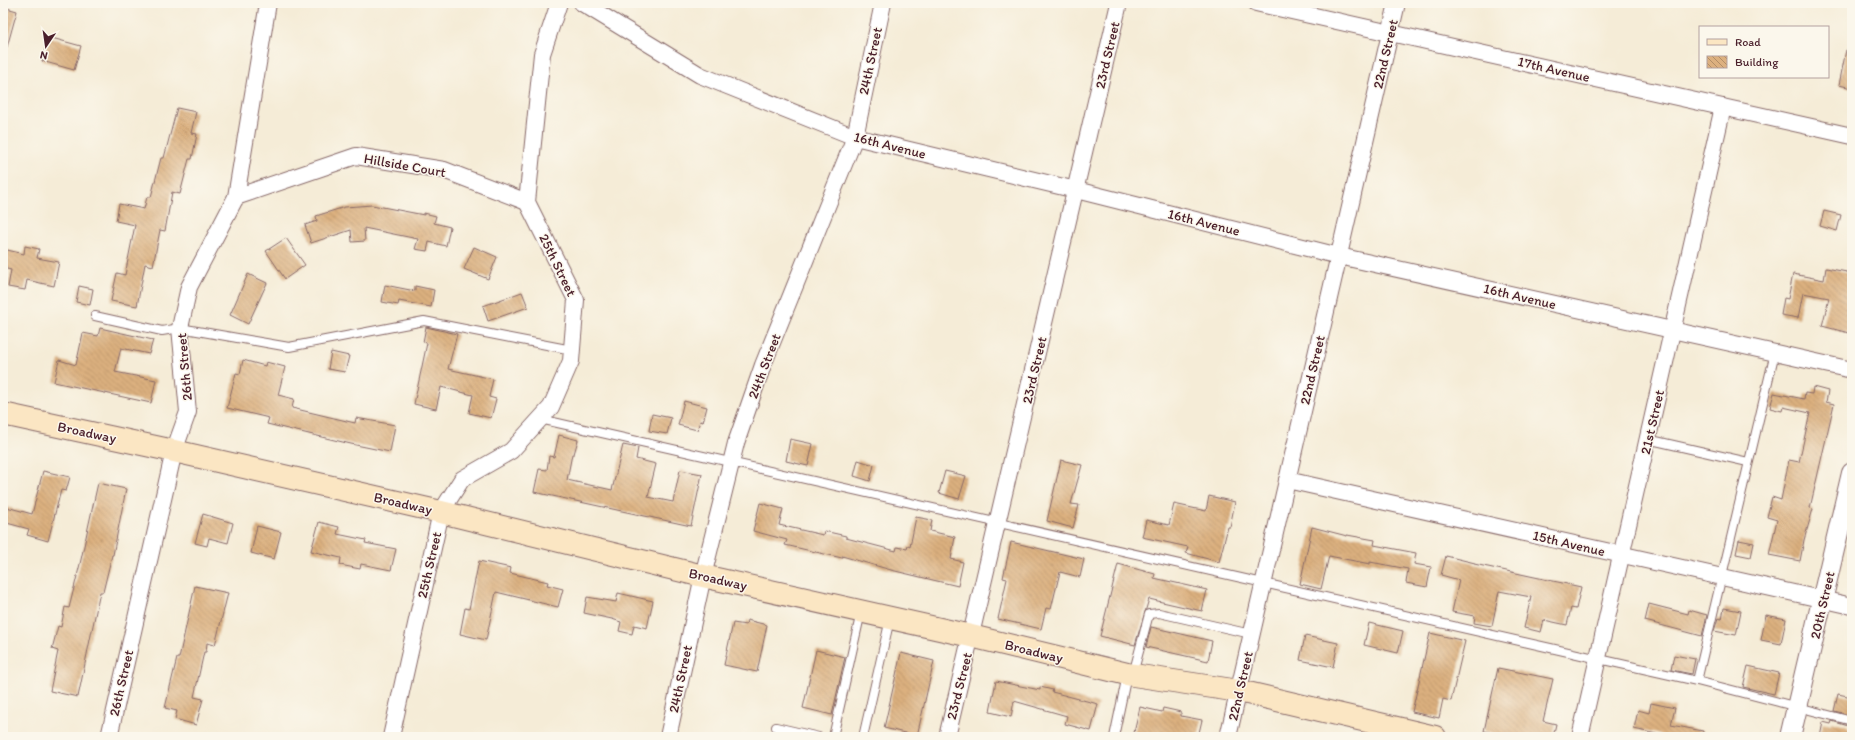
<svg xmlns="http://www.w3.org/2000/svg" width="1855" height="740" font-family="Itim,sans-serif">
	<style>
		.building { fill: url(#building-back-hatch) }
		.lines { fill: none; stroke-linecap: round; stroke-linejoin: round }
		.service-casing { stroke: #866767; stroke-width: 10 }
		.minor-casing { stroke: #866767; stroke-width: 18 }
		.tertiary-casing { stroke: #866767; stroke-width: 22 }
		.secondary-casing { stroke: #866767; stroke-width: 24 }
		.service { stroke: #fff; stroke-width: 8 }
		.minor { stroke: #fff; stroke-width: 16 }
		.tertiary { stroke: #fff; stroke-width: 20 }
		.secondary { stroke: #fbe6c3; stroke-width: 22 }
		.labels { text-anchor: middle; stroke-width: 3; stroke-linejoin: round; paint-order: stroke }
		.street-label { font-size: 14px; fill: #4a1f2b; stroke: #fbf7ec }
	</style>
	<defs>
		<pattern id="building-back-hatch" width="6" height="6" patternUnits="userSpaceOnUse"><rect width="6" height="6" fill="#dcb07f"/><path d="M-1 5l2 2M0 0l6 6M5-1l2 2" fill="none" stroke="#b48f68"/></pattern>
	</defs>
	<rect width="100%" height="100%" fill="#fbf7ec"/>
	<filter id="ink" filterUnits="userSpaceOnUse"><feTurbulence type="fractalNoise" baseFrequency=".025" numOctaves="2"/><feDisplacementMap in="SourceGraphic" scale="8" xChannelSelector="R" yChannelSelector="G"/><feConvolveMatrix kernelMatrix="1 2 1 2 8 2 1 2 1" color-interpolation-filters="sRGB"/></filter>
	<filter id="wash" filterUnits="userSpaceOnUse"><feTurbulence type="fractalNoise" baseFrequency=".012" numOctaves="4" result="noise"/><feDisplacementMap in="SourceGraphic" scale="16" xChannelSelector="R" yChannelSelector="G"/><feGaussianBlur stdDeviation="0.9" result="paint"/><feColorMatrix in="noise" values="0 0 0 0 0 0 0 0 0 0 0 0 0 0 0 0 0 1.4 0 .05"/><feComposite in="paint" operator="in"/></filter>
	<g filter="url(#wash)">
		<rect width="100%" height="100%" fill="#f5ecd7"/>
		<g id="blocks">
			<!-- building -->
			<g class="building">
				<polygon points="3,7 17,11 7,47 3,46"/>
				<polygon points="48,37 81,46 74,70 42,61"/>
				<polygon points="1846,50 1852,50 1852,88 1839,85"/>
				<polygon points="177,108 196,112 191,133 197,134 192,159 189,159 180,194 172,192 165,231 160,230 153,266 145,264 137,306 111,301 117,273 125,275 135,225 116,221 119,204 144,209 147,197 151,197 161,158 164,158"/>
				<polygon points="372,205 424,215 424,213 436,216 434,223 450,227 446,246 429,242 427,251 415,249 418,239 364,228 365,241 352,242 351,230 311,243 305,225 317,221 316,216 345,207"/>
				<polygon points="1824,211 1841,215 1837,231 1820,226"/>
				<polygon points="286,238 305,265 285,279 266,251"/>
				<polygon points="25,246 39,249 37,258 59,262 54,286 27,280 25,290 8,287 11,270 3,268 3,249 24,254"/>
				<polygon points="474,247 497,257 488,279 464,269"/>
				<polygon points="1826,268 1852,273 1852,294 1847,317 1852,318 1852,321 1849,333 1822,326 1829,298 1803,293 1798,318 1781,315 1784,298 1788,299 1793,274 1824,280"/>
				<polygon points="248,274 267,283 248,324 230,315"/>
				<polygon points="385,285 415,291 415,286 434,290 431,307 399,301 398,305 382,302"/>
				<polygon points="79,286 93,289 90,305 76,302"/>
				<polygon points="522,292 528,307 488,321 483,306"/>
				<polygon points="426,327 457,334 448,369 493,379 489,397 496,399 491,418 469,413 473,395 441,387 436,409 414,404 427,343 423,342"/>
				<polygon points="100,328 153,340 149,354 121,348 115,372 156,380 151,403 54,382 59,360 76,365 83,333 98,336"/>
				<polygon points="331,352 349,356 345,372 328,369"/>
				<polygon points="243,360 265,366 266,362 285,367 278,395 294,399 292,408 355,423 356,418 395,425 390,452 351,444 267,424 269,418 227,408 236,373 240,374"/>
				<polygon points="1813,387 1828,391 1826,402 1834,404 1810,508 1813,509 1804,540 1800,561 1769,555 1777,520 1767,517 1772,497 1781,500 1789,460 1799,462 1810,413 1783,407 1782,411 1770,408 1774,393 1804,399 1805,393 1812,394"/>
				<polygon points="684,401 707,407 703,422 700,421 697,430 678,425"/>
				<polygon points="652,414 671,418 667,434 649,431"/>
				<polygon points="559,435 578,440 574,454 572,454 567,480 612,490 623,445 638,448 636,459 656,464 648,497 673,502 680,470 702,474 691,526 534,492 539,469 547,470 549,456 554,457"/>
				<polygon points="790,439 813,444 808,466 786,461"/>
				<polygon points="858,460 874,465 870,481 854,476"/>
				<polygon points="1061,460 1082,465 1071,504 1079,505 1073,528 1047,521"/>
				<polygon points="43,471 70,477 66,491 61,490 48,541 27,535 29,529 3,522 3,506 32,514"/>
				<polygon points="945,471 966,476 959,499 939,493"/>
				<polygon points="98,483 126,489 113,555 112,555 103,592 100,592 78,697 50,691 58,651 52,649 58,626 61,627 65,607 69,608 80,564"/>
				<polygon points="1209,496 1235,502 1230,527 1228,527 1219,562 1186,553 1188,547 1142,537 1146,520 1169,525 1174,504 1206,511"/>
				<polygon points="760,503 783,509 779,525 823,535 824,531 846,536 846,538 896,551 897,547 907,549 908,546 910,547 916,517 932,520 930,531 955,537 951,559 963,562 958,586 891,570 842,556 842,558 785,545 787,540 753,531"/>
				<polygon points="203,514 233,523 228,543 209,538 207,546 195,543"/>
				<polygon points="319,522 339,527 337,534 366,540 365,543 396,549 391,570 361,564 360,569 340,565 341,558 311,551"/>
				<polygon points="257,526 281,532 274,559 251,553"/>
				<polygon points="1312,527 1347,536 1347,535 1375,540 1374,545 1416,553 1414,564 1431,567 1427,587 1406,583 1408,569 1370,562 1370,564 1329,556 1321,589 1300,584"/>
				<polygon points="1739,540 1754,543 1751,557 1736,554"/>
				<polygon points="1011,542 1084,559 1080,577 1060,572 1051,609 1046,608 1041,629 998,619 1007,579 1003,578"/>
				<polygon points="1446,556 1475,563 1474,564 1581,587 1576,609 1571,608 1567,625 1544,620 1541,632 1524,628 1531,597 1499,591 1492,626 1474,623 1475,616 1452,612 1459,580 1441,575"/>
				<polygon points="479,561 511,568 510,573 548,582 547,585 563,589 558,607 496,592 486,640 460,634 465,608 469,609"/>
				<polygon points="1118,564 1155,574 1154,578 1207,590 1202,611 1149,599 1135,645 1100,636"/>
				<polygon points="195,586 228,593 215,645 207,643 206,652 204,652 194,697 203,699 196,725 175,719 177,711 165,708 177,658 179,658"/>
				<polygon points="618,593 653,601 647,628 634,625 632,634 619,631 621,622 612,619 584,613 587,597 616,602"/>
				<polygon points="1649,604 1688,614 1689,610 1707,615 1702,636 1645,621"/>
				<polygon points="1724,608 1741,611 1736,635 1714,631 1718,618 1722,619"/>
				<polygon points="1766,615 1786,619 1781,644 1761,640"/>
				<polygon points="747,620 767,625 757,672 724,665 733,623 746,625"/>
				<polygon points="1369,623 1403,631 1398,653 1364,645"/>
				<polygon points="1151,627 1212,641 1208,661 1146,647"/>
				<polygon points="1430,633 1465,641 1451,701 1443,699 1439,718 1412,712"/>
				<polygon points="1305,636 1338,643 1333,667 1300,660"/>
				<polygon points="816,650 845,657 832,715 803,708"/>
				<polygon points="901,653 934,661 917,736 884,728"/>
				<polygon points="1674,655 1695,659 1692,674 1671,670"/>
				<polygon points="1748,666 1779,673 1774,694 1743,687"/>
				<polygon points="1498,668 1553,679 1543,721 1556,724 1553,737 1509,737 1484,731"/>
				<polygon points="996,681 1040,690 1040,687 1053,690 1052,692 1098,704 1091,731 1065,724 1067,716 1014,701 1011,717 990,712"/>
				<polygon points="1838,694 1852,697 1850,715 1834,711"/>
				<polygon points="1651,703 1675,708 1671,725 1703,731 1702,737 1669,737 1634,729 1638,710 1649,713"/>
				<polygon points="1140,707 1162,712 1163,708 1181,712 1181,716 1202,720 1198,737 1133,737"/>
				<polygon points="1832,721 1848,726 1847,728 1852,729 1852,737 1820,737 1823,722 1831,724"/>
			</g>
		</g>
	</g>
	<g filter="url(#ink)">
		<use href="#blocks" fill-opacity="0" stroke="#866767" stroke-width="1"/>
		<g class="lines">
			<!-- service casing -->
			<g class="service-casing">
				<g id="service">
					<polyline points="95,316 162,331 180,328 289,347 424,321 572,350"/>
					<polyline points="540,419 1599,659 1697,681 1852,721"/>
					<polyline points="1647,439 1748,462"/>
					<polyline points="1133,674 1149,614 1159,613 1251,634"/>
					<polyline points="1697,681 1775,352"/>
					<polyline points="776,727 819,737"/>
					<polyline points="833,737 861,612"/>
					<polyline points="863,737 890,619"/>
					<polyline points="1114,737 1127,675"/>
				</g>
			</g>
			<!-- minor casing -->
			<g class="minor-casing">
				<g id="minor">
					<polyline points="582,3 700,75 855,137 1076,190 1339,256 1852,370"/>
					<polyline points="1256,3 1852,136"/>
					<polyline points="236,197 356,156 444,170 527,202"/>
					<polyline points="1287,480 1852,606"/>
					<polyline points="109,737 174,451 188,412 180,328 189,287 236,197 268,3"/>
					<polyline points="391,737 441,512 462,479 511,451 551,407 571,361 576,300 527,202 542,54 559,3"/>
					<polyline points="668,737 703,576 736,443 763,365 855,137 883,3"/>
					<polyline points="947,737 1119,3"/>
					<polyline points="1228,737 1397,3"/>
					<polyline points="1580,737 1723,107"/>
				</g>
			</g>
			<!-- tertiary casing -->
			<g class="tertiary-casing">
				<polyline id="tertiary" points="1790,737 1852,473"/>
			</g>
			<!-- secondary casing -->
			<g class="secondary-casing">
				<polyline id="secondary" points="3,414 174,451 441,512 703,576 971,636 1127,674 1239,691 1435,737"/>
			</g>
			<!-- service -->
			<use href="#service" class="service"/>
			<!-- minor -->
			<use href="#minor" class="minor"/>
			<!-- tertiary -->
			<use href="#tertiary" class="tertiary"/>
			<!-- secondary -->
			<use href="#secondary" class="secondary"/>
		</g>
	</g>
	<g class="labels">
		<!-- street labels -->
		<g class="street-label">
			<text transform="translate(1385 54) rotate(-77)" y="5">22nd Street</text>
			<text transform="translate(1107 55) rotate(-77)" y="5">23rd Street</text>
			<text transform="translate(870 61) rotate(-78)" y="5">24th Street</text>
			<text transform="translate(1554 69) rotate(13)" y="5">17th Avenue</text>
			<text transform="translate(890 145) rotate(14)" y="5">16th Avenue</text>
			<text transform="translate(405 165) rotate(10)" y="5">Hillside Court</text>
			<text transform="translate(1204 222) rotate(14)" y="5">16th Avenue</text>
			<text transform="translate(558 265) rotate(64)" y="5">25th Street</text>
			<text transform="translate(1520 296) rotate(13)" y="5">16th Avenue</text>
			<text transform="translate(764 366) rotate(-69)" y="5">24th Street</text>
			<text transform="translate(184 367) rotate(-95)" y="5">26th Street</text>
			<text transform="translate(1034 370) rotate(-77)" y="5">23rd Street</text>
			<text transform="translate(1312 370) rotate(-77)" y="5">22nd Street</text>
			<text transform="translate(1652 422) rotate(-77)" y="5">21st Street</text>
			<text transform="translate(87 432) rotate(12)" y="5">Broadway</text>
			<text transform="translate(403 503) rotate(13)" y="5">Broadway</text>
			<text transform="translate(1569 543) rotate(13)" y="5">15th Avenue</text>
			<text transform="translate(429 565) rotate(-77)" y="5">25th Street</text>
			<text transform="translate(718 579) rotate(13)" y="5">Broadway</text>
			<text transform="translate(1822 605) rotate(-77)" y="5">20th Street</text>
			<text transform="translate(1034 651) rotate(14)" y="5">Broadway</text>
			<text transform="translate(680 679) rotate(-78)" y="5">24th Street</text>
			<text transform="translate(121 683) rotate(-77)" y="5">26th Street</text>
			<text transform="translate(959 686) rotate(-76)" y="5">23rd Street</text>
			<text transform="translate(1240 686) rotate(-77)" y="5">22nd Street</text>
		</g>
	</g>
	<!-- margin -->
	<rect width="1855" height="740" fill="none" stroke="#fbf7ec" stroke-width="16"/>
	<!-- legend -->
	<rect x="1699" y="26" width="130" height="52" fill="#fbf7ec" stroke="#b4a19f"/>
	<rect x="1707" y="39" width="20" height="6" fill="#fbe6c3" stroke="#b4a19f"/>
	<text x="1735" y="46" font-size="12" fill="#4a1f2b">Road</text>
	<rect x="1707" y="56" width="20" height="12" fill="url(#building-back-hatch)" stroke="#b4a19f"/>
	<text x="1735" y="66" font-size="12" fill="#4a1f2b">Building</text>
	<!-- north arrow -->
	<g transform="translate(46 46) rotate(193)" stroke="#fbf7ec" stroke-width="3" paint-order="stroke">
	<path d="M0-3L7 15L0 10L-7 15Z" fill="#4a1f2b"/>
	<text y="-6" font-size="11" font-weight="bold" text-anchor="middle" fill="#4a1f2b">N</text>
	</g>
</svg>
